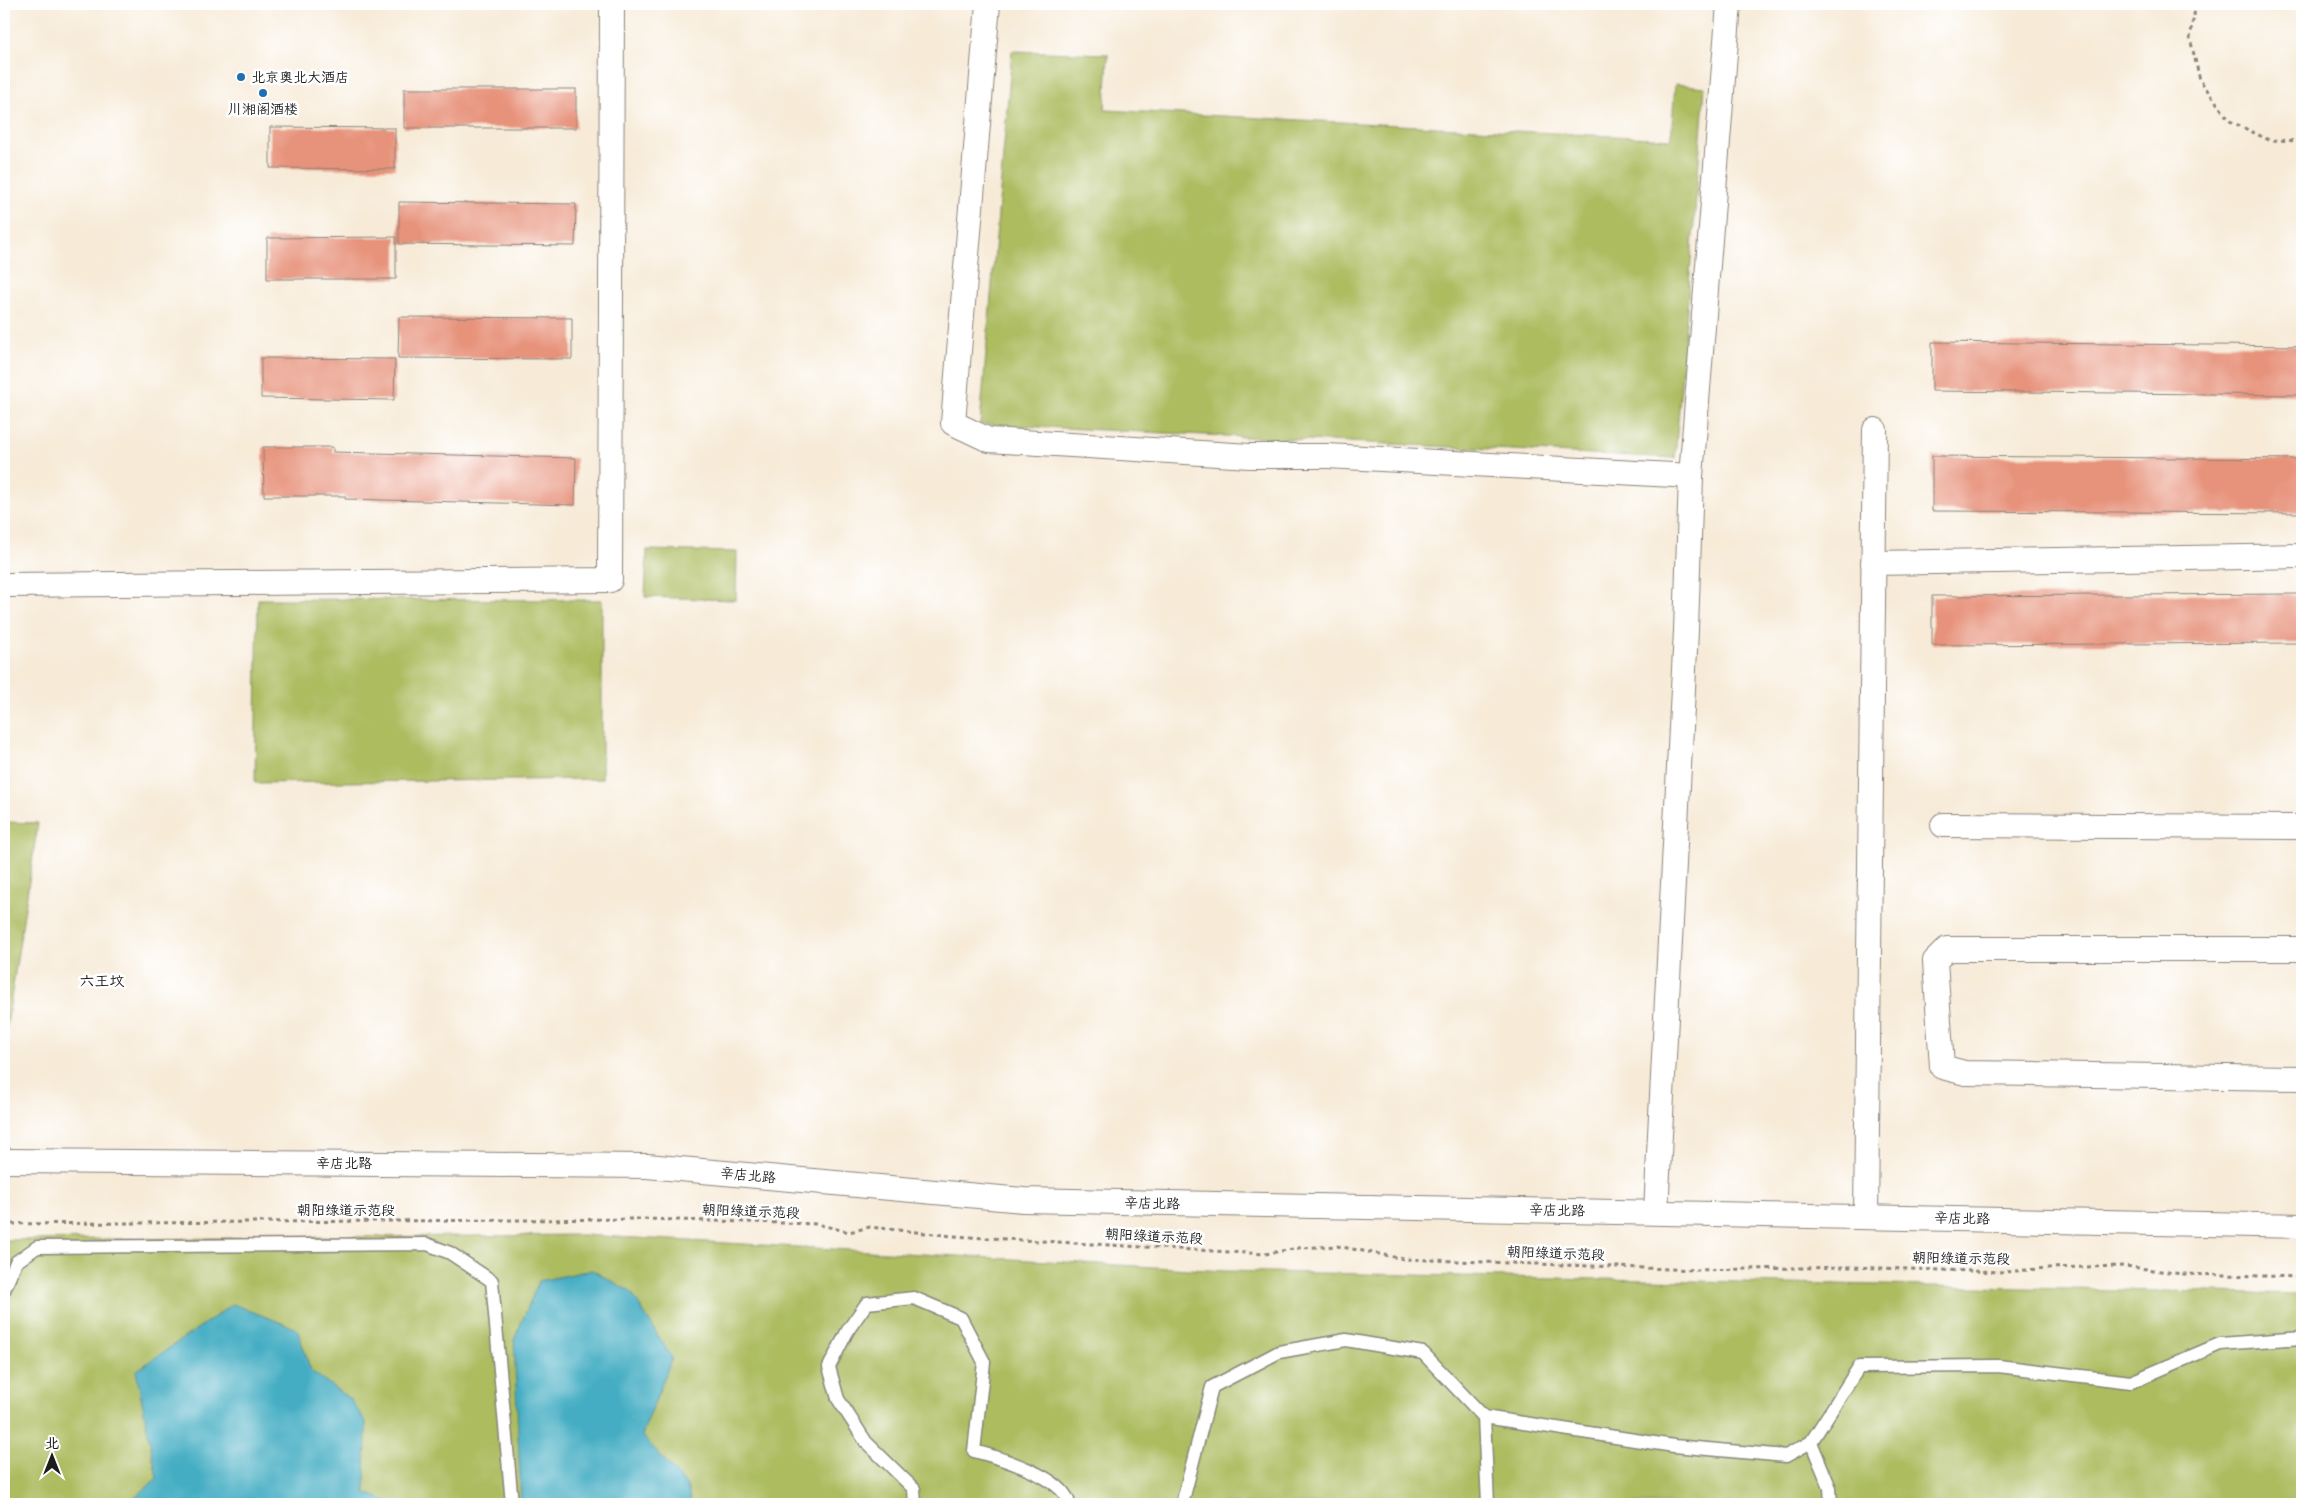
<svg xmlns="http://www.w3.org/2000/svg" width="2306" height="1508" font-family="'Playpen Sans','LXGW WenKai TC',sans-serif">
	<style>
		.green { fill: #acbc5f; stroke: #646c3e }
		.water { fill: #44adc3; stroke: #306470 }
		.building { fill: #e7927a }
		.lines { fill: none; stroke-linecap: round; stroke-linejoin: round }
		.service-casing { stroke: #8a847a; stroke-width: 15 }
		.minor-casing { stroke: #8a847a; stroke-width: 26 }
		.path { stroke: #8a847a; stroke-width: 3; stroke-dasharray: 4 4; stroke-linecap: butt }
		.service { stroke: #fff; stroke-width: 12 }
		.minor { stroke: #fff; stroke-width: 24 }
		.poi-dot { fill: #1f6fb2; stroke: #fff; stroke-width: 2 }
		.labels { text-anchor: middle; stroke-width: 5; stroke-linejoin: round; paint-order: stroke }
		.poi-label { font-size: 14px; fill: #1c1c1c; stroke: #fff; text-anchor: start }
		.street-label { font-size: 14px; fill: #1c1c1c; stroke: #fff }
		.neighbourhood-label { font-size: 15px; fill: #1c1c1c; stroke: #fff }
	</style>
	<rect width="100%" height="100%" fill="#fff"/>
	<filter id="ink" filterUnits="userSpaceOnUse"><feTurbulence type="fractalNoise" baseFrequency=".02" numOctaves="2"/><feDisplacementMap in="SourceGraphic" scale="10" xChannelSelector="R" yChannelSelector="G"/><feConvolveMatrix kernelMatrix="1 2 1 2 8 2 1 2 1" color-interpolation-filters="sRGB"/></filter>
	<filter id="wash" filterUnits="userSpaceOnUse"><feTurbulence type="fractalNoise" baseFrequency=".0096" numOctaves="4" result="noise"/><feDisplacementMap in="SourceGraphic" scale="20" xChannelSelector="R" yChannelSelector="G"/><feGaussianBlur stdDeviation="1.12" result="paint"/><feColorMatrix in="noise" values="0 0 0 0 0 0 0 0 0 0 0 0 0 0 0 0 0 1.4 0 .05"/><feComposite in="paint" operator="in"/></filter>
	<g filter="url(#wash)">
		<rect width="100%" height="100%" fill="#f7ebd8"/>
		<!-- green -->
		<g class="green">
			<polygon points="1012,51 1108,54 1105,110 1671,139 1675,84 1705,87 1675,458 980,424"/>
			<polygon points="647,550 737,552 736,600 645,597"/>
			<polygon points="258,599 602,600 602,779 255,783"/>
			<polygon points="4,822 38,823 4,1044"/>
			<polygon points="583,1235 1225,1271 2302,1294 2302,1504 4,1504 4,1240"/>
		</g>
		<!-- water -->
		<g class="water">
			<polygon points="592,1270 631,1292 672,1358 642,1435 687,1486 691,1504 521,1504 514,1340 539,1281"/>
			<polygon points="233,1304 297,1329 311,1371 350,1399 366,1422 365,1492 392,1504 128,1504 157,1478 136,1371"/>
		</g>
		<g id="blocks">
			<!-- building -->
			<g class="building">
				<rect x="404" y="89" width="172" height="39"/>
				<polygon points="270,127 395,128 395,169 270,168"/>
				<polygon points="399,202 576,204 575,246 399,244"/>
				<polygon points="396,237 396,279 267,279 267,238"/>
				<polygon points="399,317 572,318 572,359 398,358"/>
				<polygon points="1932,342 2302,346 2302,395 1932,391"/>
				<polygon points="261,358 395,359 394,400 261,398"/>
				<polygon points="263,447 333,447 333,452 576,458 575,505 345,499 345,496 264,496"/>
				<polygon points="1932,456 2302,459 2302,513 1932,511"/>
				<polygon points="2302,594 2302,643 1932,645 1932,596"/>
			</g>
		</g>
	</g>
	<g filter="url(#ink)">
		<use href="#blocks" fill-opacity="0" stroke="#8a847a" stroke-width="1"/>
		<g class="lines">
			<!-- service casing -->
			<g class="service-casing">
				<g id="service">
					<polyline points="4,1290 16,1262 37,1247 427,1244 450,1253 492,1281 512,1504"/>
					<polyline points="1484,1417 1674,1446 1786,1456 1811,1442 1859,1367 1998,1366 2131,1382 2220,1344 2302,1338"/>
					<polyline points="1811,1442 1830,1488 1831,1504"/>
					<path d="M915,1504L914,1489L866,1442L838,1399L829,1367L848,1330L867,1303L914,1298L961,1318L984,1362L974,1451C997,1457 1065,1477 1069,1504"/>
					<polyline points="1182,1504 1212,1387 1279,1352 1346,1340 1423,1353 1484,1417 1488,1504"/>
				</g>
			</g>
			<!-- minor casing -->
			<g class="minor-casing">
				<g id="minor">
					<polyline points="988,4 953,423 989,440 1250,456 1327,456 1691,476"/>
					<polyline points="1873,563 2302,556"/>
					<polyline points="4,585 610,580 612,4"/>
					<polyline points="1943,825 2302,827"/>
					<polyline points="2302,949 1947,949 1935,961 1942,1067 1965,1073 2302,1078"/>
					<polyline points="4,1161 647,1166 1023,1200 2302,1226"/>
					<polyline points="1656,1212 1686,631 1691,476 1729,4"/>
					<polyline points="1866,1216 1875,430"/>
				</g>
			</g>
			<!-- path -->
			<g class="path">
				<polyline points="2196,4 2190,38 2200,80 2230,121 2269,140 2302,141"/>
				<polyline points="4,1224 643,1219 817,1224 849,1232 870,1227 953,1236 1265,1254 1298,1248 1337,1246 1404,1259 1696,1270 1848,1267 2005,1272 2047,1268 2125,1266 2182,1274 2302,1277"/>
			</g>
			<!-- service -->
			<use href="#service" class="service"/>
			<!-- minor -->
			<use href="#minor" class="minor"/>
		</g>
	</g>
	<!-- markers -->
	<g class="poi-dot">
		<circle cx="241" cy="77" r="5"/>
		<circle cx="263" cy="93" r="5"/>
	</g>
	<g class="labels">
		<!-- poi labels -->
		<g class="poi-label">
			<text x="251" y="82">北京奥北大酒店</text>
			<text x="263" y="114" text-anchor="middle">川湘阁酒楼</text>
		</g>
		<!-- street labels -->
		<g class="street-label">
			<text x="344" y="1168">辛店北路</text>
			<text transform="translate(748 1175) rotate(5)" y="5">辛店北路</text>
			<text transform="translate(1152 1203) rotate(1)" y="5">辛店北路</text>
			<text x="346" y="1215">朝阳绿道示范段</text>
			<text transform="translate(1557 1210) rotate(1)" y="5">辛店北路</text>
			<text transform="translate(751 1211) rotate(2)" y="5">朝阳绿道示范段</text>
			<text transform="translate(1962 1218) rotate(1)" y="5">辛店北路</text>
			<text transform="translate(1154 1236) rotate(3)" y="5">朝阳绿道示范段</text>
			<text transform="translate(1556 1253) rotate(2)" y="5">朝阳绿道示范段</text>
			<text transform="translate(1961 1258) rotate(1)" y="5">朝阳绿道示范段</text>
		</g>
		<!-- neighbourhood labels -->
		<g class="neighbourhood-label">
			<text x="102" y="986">六王坟</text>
		</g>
	</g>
	<!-- margin -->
	<rect width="2306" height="1508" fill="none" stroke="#fff" stroke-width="20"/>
	<!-- north arrow -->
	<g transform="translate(52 1456)" stroke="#ffffff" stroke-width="4" paint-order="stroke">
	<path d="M0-4L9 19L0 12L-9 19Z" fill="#1c1c1c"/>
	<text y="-8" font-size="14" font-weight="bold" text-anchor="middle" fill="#1c1c1c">北</text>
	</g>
</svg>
